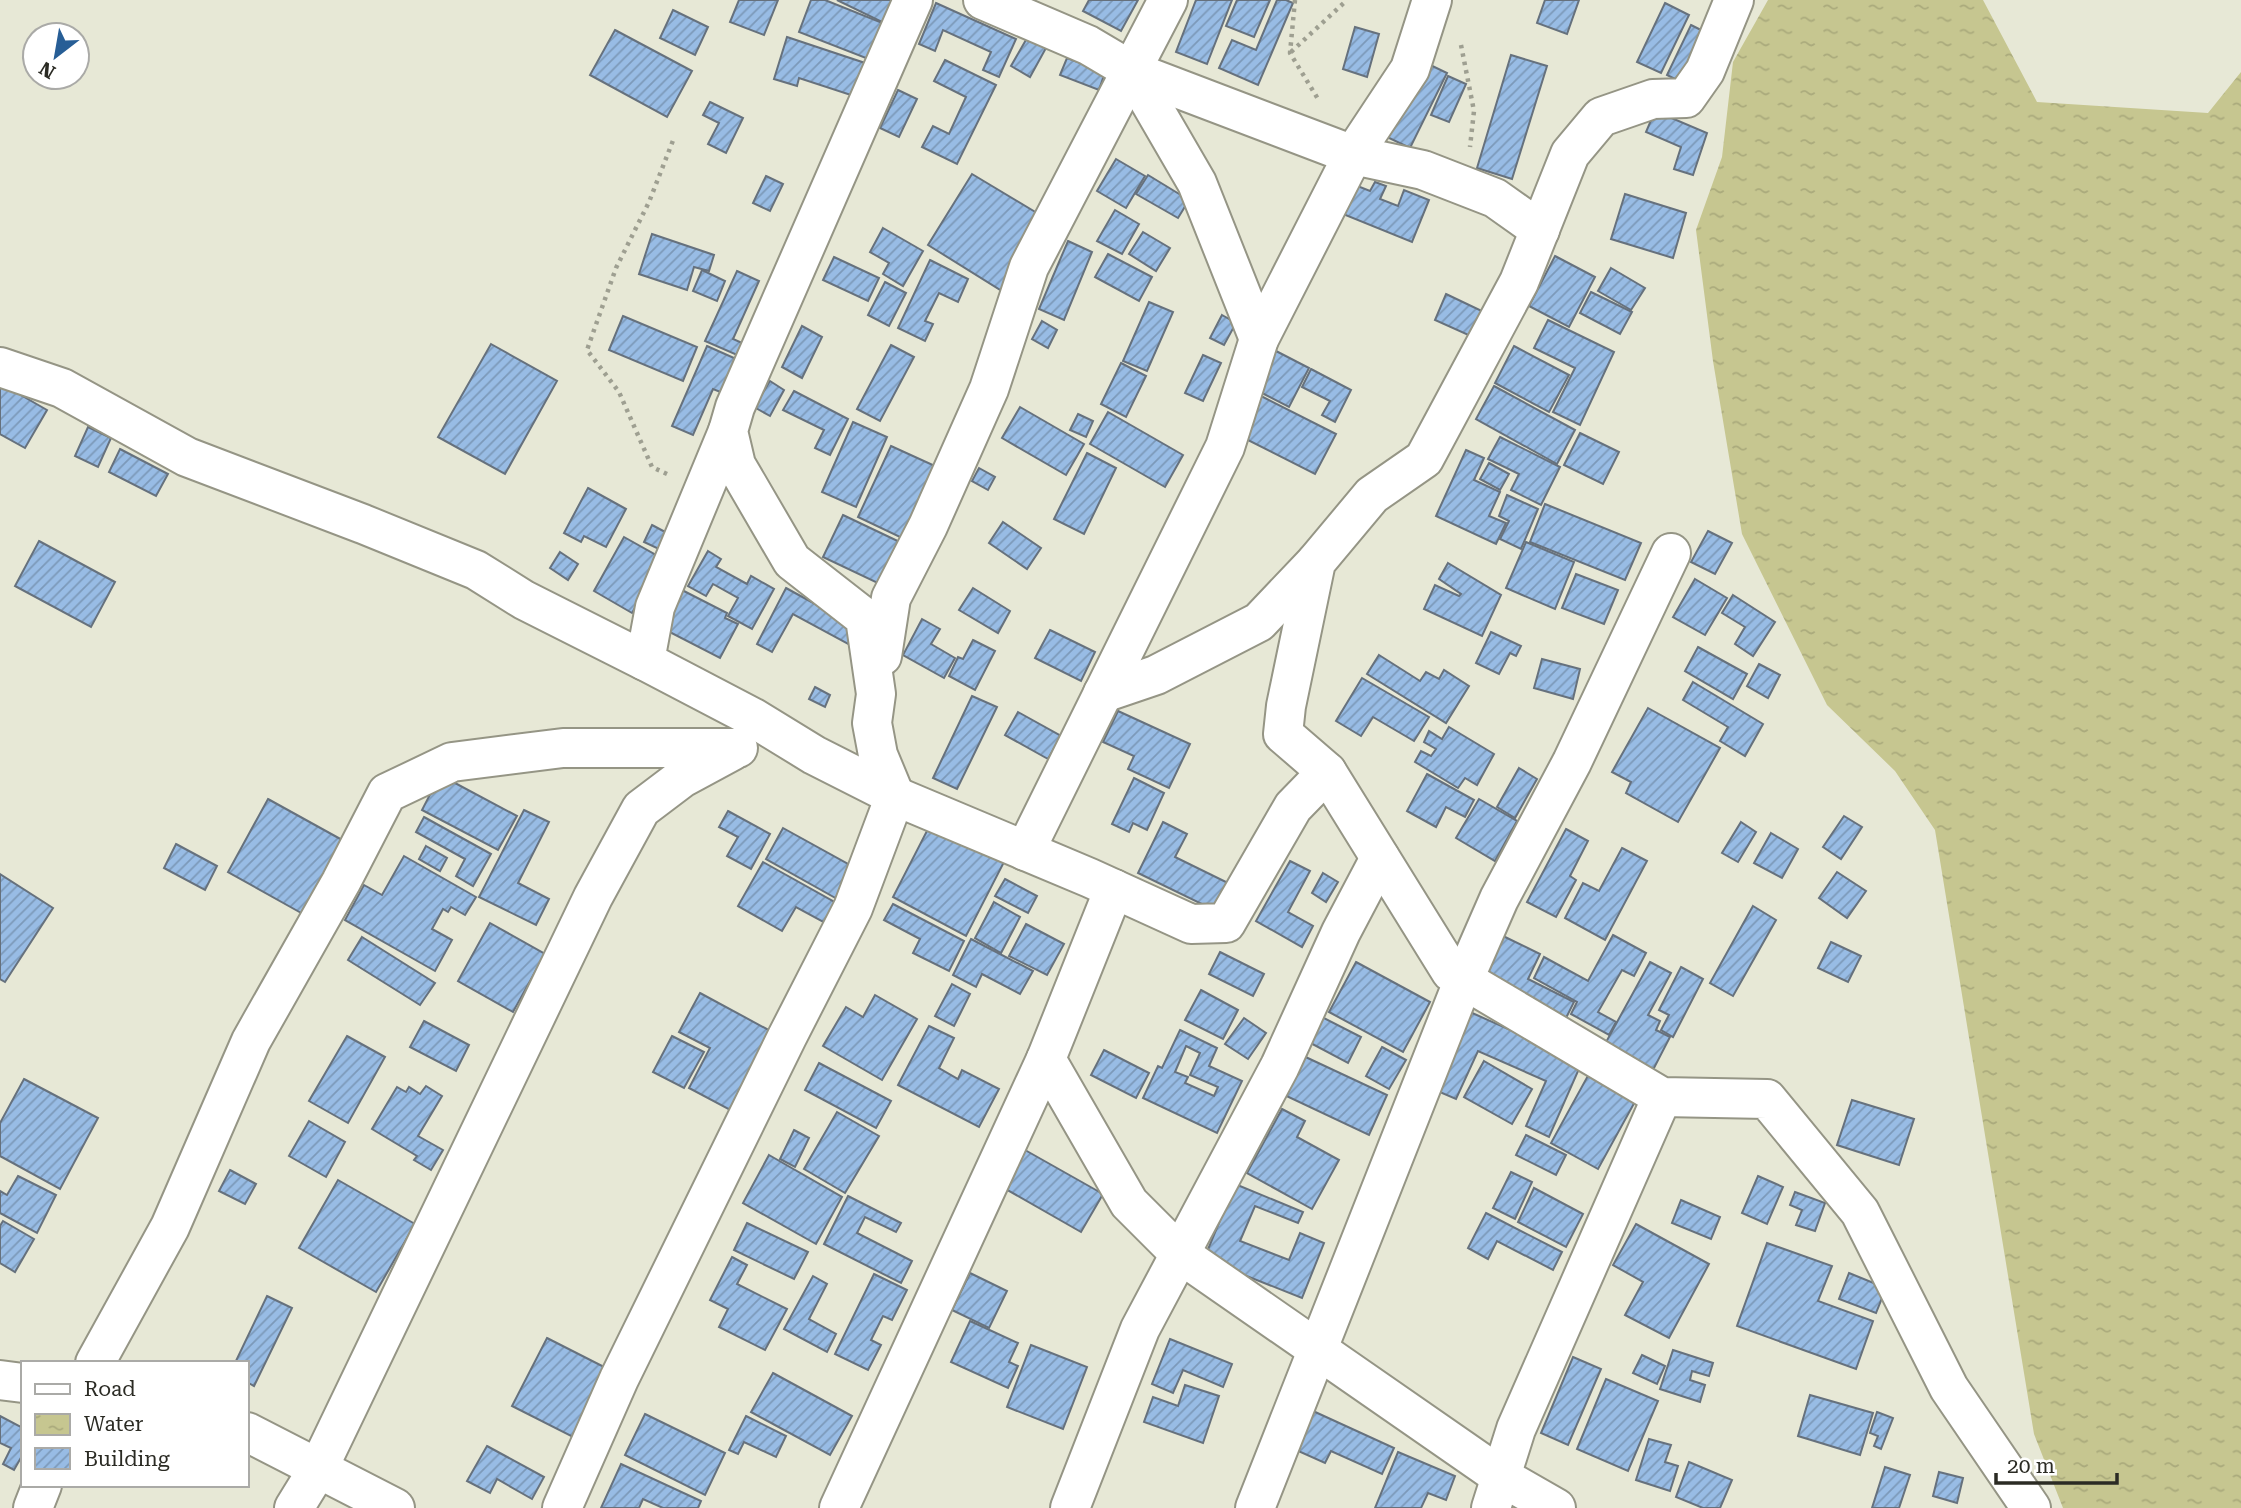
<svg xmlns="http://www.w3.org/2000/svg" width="2241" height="1508" font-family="'Roboto Serif',serif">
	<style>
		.water { fill: url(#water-ripples) }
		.building { fill: url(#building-hatch); stroke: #66717d; stroke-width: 2; fill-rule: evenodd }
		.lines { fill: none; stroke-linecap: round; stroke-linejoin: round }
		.minor-casing { stroke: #959585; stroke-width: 42 }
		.path { stroke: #9e9f91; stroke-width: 4.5; stroke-dasharray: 3.5 5; stroke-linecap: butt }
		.minor { stroke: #fff; stroke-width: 38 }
	</style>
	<defs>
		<pattern id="water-ripples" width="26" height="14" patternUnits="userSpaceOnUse" patternTransform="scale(1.75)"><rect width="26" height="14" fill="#c6c690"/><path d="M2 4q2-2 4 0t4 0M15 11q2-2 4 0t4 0" fill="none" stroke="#aaaa7c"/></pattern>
		<pattern id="building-hatch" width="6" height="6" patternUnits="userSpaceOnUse" patternTransform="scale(1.75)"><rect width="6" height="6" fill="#98bce5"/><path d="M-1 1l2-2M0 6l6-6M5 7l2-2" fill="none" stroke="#7c99b9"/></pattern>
	</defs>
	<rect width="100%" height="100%" fill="#e7e8d6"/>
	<!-- water -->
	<polygon class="water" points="1768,0 1983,0 2037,102 2208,113 2241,72 2241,1508 2063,1508 2034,1434 1935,830 1895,771 1827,705 1742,534 1713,361 1696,230 1722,157 1733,62"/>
	<!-- building -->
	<g class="building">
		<polygon points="739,0 778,0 764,35 730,22"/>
		<polygon points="811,0 825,0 885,24 871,60 799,32"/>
		<polygon points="837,0 895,0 884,23"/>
		<polygon points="1089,0 1138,0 1121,31 1083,11"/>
		<polygon points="1196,0 1232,0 1207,64 1176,52"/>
		<polygon points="1237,0 1270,0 1254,37 1226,26"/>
		<polygon points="1277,0 1286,0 1293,3 1258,85 1219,68 1232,40 1256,50"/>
		<polygon points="1545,0 1579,0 1567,34 1537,23"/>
		<polygon points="936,3 1016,39 999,77 983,70 991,52 943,30 935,51 919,44"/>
		<polygon points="1665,3 1689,15 1661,73 1637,62"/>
		<polygon points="673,10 708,27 695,55 660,38"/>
		<polygon points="1691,25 1709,34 1685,84 1667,75"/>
		<polygon points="1355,27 1379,34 1367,77 1343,69"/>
		<polygon points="615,30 692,71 667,117 590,75"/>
		<polygon points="787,37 868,64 857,97 799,78 797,86 774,79"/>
		<polygon points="1027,38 1046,48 1030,77 1011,66"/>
		<polygon points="1511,55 1547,66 1512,179 1477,168"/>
		<polygon points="1067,58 1105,72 1099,90 1060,75"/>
		<polygon points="945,60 996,85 957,164 922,147 933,126 949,134 966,97 934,81"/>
		<polygon points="1424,62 1447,73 1410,148 1387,137"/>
		<polygon points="1448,76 1466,84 1449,122 1431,115"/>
		<polygon points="898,90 917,99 899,137 880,128"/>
		<polygon points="710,102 743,118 726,153 708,144 719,123 703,115"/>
		<polygon points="1655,111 1707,133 1693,175 1674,169 1681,147 1646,132"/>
		<polygon points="1116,159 1145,176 1126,208 1097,191"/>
		<polygon points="972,174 1047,219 1002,291 928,245"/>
		<polygon points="1148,175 1189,200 1178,218 1136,194"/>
		<polygon points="766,176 783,184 770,211 753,203"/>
		<polygon points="1375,182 1386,186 1380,199 1398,206 1404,190 1429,200 1412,242 1338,212 1350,183 1370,191"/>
		<polygon points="1625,194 1686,213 1673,258 1611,239"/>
		<polygon points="1115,210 1139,224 1122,254 1097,241"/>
		<polygon points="883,228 923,251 903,286 883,274 889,263 870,252"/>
		<polygon points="1143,232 1170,248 1156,271 1129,254"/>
		<polygon points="652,234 714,255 709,271 694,267 687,290 639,274"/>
		<polygon points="1068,241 1092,252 1064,320 1039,309"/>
		<polygon points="1108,254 1152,277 1139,301 1095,277"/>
		<polygon points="1555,256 1595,277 1569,327 1529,306"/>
		<polygon points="834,257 879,278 868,301 823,280"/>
		<polygon points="930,260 968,279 958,302 939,293 925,321 933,324 925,341 898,328"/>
		<polygon points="1611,268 1645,288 1631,310 1598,291"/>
		<polygon points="702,270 725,281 717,301 693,291"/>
		<polygon points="737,271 759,281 733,339 749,346 744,358 705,341"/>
		<polygon points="885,282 906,293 889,326 868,315"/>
		<polygon points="1591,292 1632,312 1620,334 1580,313"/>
		<polygon points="1446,294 1486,313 1475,338 1435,320"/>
		<polygon points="1149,302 1173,312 1147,371 1123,361"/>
		<polygon points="1222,315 1236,323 1224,345 1210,338"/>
		<polygon points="623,316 697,347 683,381 609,350"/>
		<polygon points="1548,320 1614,352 1580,425 1553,412 1575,368 1534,348"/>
		<polygon points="1042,321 1057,330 1048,348 1032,339"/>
		<polygon points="802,326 822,337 802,378 782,367"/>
		<polygon points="491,344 557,381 505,474 438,437"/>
		<polygon points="891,345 914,357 880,421 857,409"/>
		<polygon points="707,346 743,362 728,395 713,389 693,435 672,426"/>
		<polygon points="1514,346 1569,375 1549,412 1495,383"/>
		<polygon points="1276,351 1309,368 1289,407 1256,390"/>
		<polygon points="1203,355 1221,363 1203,401 1185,393"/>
		<polygon points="1121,363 1146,376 1126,417 1101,404"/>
		<polygon points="1311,369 1351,390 1335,422 1322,415 1330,401 1302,387"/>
		<polygon points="770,381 784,390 770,416 754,407"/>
		<polygon points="0,383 47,410 25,448 0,434"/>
		<polygon points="1494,386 1575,430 1557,464 1476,419"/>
		<polygon points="794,391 848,419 830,455 815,448 824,430 783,410"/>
		<polygon points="1257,394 1336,434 1315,474 1236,434"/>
		<polygon points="1020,407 1084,444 1066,475 1002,438"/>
		<polygon points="1108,412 1183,455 1165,487 1090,444"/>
		<polygon points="1078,414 1093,421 1086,437 1070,430"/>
		<polygon points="853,422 887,437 856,507 822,492"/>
		<polygon points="88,427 111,438 98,467 75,456"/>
		<polygon points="1580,433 1619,452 1603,484 1564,465"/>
		<polygon points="1500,437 1560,467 1541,505 1511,490 1519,474 1488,459"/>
		<polygon points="891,446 935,466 902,538 858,517"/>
		<polygon points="120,449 168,474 156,496 109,472"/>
		<polygon points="1466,450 1484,458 1474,480 1500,492 1489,516 1506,523 1496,544 1436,516"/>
		<polygon points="1087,453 1116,468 1084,534 1054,519"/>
		<polygon points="1489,463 1509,474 1500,490 1480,479"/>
		<polygon points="979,468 995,477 988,490 972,481"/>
		<polygon points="588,488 626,509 606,547 584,536 581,542 564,533"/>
		<polygon points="1507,495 1538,509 1521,549 1500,539 1509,521 1499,516"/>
		<polygon points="1545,504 1641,543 1625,580 1530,542"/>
		<polygon points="843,515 904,544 884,586 823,557"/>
		<polygon points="1003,522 1041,548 1027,569 989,543"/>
		<polygon points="652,525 669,534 661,550 644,542"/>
		<polygon points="1708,531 1732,543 1715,574 1691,562"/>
		<polygon points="624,537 663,559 632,613 594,591"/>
		<polygon points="39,541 115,582 91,627 15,586"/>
		<polygon points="1526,542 1574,562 1555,609 1506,588"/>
		<polygon points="708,551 721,559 716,567 747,584 751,576 774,589 752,629 728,616 738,598 713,584 706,596 688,586"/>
		<polygon points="560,552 578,564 568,580 550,568"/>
		<polygon points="1448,563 1501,595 1482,636 1424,609 1435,585 1459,596 1461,594 1439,579"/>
		<polygon points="1576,574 1618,590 1604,624 1562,608"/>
		<polygon points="1695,579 1727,598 1705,635 1673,617"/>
		<polygon points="678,588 727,613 725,618 738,624 720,658 658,626"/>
		<polygon points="786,588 859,628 850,645 793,614 772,652 757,644"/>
		<polygon points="973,588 1010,611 998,633 959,610"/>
		<polygon points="1733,595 1775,622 1753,656 1735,644 1745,627 1722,613"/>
		<polygon points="922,619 940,629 931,644 955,658 944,678 903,655"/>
		<polygon points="1050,630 1095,652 1081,681 1035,658"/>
		<polygon points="1491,632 1521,646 1516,656 1510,653 1499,674 1476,663"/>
		<polygon points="973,640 995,651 975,690 949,676 958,657 963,659"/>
		<polygon points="1698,647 1747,674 1733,699 1685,671"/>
		<polygon points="1379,655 1420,681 1426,672 1439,679 1444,670 1469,686 1446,723 1367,674"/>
		<polygon points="1542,659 1580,669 1573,699 1534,688"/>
		<polygon points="1759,664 1780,675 1768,698 1747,686"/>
		<polygon points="1362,678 1429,717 1414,741 1373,717 1361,736 1336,721"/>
		<polygon points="1693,682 1763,724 1745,756 1720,741 1728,727 1683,700"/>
		<polygon points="815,687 830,695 825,707 809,699"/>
		<polygon points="972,696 997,707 957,789 933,778"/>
		<polygon points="1648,708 1720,748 1678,822 1626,793 1631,782 1612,772"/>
		<polygon points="1118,711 1190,744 1169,788 1128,769 1134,756 1103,742"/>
		<polygon points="1018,712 1061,736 1048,759 1005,735"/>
		<polygon points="1449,727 1494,754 1477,785 1465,778 1458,788 1415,762 1421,751 1431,756 1436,749 1424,742 1429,731 1442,739"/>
		<polygon points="1519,768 1537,779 1515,818 1497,807"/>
		<polygon points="1427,774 1474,800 1465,817 1446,807 1436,827 1407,811"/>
		<polygon points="440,775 517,816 498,850 422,810"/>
		<polygon points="1134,778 1164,793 1147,830 1133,823 1129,832 1112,824"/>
		<polygon points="268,799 344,841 303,914 228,872"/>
		<polygon points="1479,799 1517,821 1495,861 1456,838"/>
		<polygon points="524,810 549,822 518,883 549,899 536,925 479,897"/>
		<polygon points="728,811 770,834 751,869 727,856 738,837 719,827"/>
		<polygon points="1844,816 1862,827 1841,859 1823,847"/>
		<polygon points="424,817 491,854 473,886 456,876 465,859 416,832"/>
		<polygon points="1163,822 1187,834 1175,857 1228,883 1214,910 1138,873"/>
		<polygon points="1741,822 1756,832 1738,862 1722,853"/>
		<polygon points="930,825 1004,862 966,936 893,897"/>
		<polygon points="783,828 857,869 839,900 766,859"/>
		<polygon points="1566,829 1588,841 1570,876 1576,880 1556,917 1527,902"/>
		<polygon points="1771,833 1798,849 1782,878 1754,863"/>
		<polygon points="176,844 217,866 205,890 164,868"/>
		<polygon points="426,846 447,858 440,871 419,859"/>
		<polygon points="1622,848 1647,861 1605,940 1565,918 1583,883 1599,891"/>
		<polygon points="404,856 476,897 465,915 451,907 448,912 443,909 432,929 452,940 435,971 345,920 364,885 382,895"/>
		<polygon points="1290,861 1310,871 1288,912 1313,926 1302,947 1256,921"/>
		<polygon points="763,862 838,904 827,924 796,907 782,931 738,906"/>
		<polygon points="1837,872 1866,891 1847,918 1819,898"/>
		<polygon points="1323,873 1338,882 1326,902 1312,893"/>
		<polygon points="0,874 53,908 5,982 0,979"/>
		<polygon points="1005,879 1037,896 1028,913 995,896"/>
		<polygon points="994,902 1020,917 1001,953 975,938"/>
		<polygon points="893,904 964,941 949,971 913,953 920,939 884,920"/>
		<polygon points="1753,906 1776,920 1733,996 1710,983"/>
		<polygon points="490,923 545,954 513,1012 458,981"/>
		<polygon points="1026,924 1064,944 1047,975 1009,956"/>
		<polygon points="1613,935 1646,953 1634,976 1622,970 1598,1012 1616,1022 1609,1035 1571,1014 1577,1002 1534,978 1544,957 1588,981"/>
		<polygon points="1503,936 1540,954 1528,979 1574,1002 1565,1020 1482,979"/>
		<polygon points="362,937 435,983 420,1005 348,960"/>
		<polygon points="971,939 1033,971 1020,994 982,974 976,987 953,975"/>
		<polygon points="1831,942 1861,956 1848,982 1818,968"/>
		<polygon points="1220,952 1264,974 1253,996 1209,974"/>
		<polygon points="1356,962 1430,1002 1403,1052 1329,1012"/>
		<polygon points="1650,962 1671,973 1648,1015 1660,1021 1656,1030 1670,1037 1653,1070 1605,1044"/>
		<polygon points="1681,967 1703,979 1673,1037 1661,1030 1669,1015 1659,1010"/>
		<polygon points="952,984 970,994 954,1026 935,1016"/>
		<polygon points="1201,990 1238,1010 1223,1039 1185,1020"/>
		<polygon points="700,993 776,1034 734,1112 689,1088 710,1048 679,1032"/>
		<polygon points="875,995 917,1019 882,1080 823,1046 846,1007 863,1017"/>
		<polygon points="1470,1012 1582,1062 1549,1137 1526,1126 1546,1081 1478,1051 1456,1099 1435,1090"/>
		<polygon points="1316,1014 1361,1037 1348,1063 1303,1039"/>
		<polygon points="1244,1018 1266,1033 1248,1059 1225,1044"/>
		<polygon points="424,1021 469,1045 456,1071 410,1047"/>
		<polygon points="929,1026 954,1038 939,1068 958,1079 962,1070 999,1089 979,1127 898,1085"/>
		<path d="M1180,1030L1217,1048L1209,1066L1242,1081L1217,1133L1143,1098L1158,1066L1162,1068ZM1186,1046L1200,1053L1190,1075L1218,1087L1214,1096L1185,1083L1188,1077L1175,1072Z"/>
		<polygon points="347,1036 385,1057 348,1123 309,1101"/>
		<polygon points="672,1036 704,1052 684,1088 653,1072"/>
		<polygon points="1382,1047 1406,1060 1389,1089 1366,1076"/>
		<polygon points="1104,1050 1149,1073 1136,1098 1091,1075"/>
		<polygon points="1297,1053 1387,1095 1369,1135 1278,1092"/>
		<polygon points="1484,1061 1532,1089 1512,1124 1464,1097"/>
		<polygon points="819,1063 891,1101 876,1128 805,1090"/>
		<polygon points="1590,1072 1637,1098 1598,1169 1551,1143"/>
		<polygon points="24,1079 98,1118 60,1189 0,1156 0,1123"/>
		<polygon points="426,1086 442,1096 418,1136 443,1150 431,1170 414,1160 417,1156 372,1129 397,1087 406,1092 409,1087 420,1094"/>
		<polygon points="1852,1100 1914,1119 1899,1165 1837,1145"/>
		<polygon points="1282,1109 1305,1121 1297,1137 1339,1160 1312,1209 1247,1173"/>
		<polygon points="837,1112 879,1136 845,1193 804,1169"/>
		<polygon points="309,1121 345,1142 326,1177 289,1156"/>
		<polygon points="794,1130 809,1138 795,1167 780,1159"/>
		<polygon points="1526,1135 1566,1155 1556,1175 1516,1155"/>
		<polygon points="1025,1150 1103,1194 1081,1232 1004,1188"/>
		<polygon points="769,1155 842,1197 816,1244 743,1203"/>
		<polygon points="230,1170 256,1184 245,1204 219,1191"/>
		<polygon points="1511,1172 1532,1182 1515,1219 1493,1208"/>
		<polygon points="18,1176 56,1195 37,1233 0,1213 0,1191 7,1195"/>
		<polygon points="1758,1176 1783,1187 1767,1224 1742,1213"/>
		<polygon points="338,1180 415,1224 376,1292 299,1248"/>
		<polygon points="1235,1184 1303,1212 1298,1223 1255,1206 1240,1241 1289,1260 1300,1233 1324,1243 1302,1298 1204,1259"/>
		<polygon points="1534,1188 1583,1214 1566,1247 1518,1222"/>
		<polygon points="1795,1192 1825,1203 1815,1231 1796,1225 1802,1210 1790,1205"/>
		<polygon points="848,1196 901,1223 896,1232 865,1217 857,1233 912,1261 901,1283 824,1244"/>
		<polygon points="1681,1200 1720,1217 1711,1239 1672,1223"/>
		<polygon points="1486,1213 1562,1252 1553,1270 1497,1241 1488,1259 1468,1248"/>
		<polygon points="3,1221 34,1239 15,1272 0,1263 0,1226"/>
		<polygon points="747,1223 808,1252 794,1279 734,1250"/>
		<polygon points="1636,1224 1709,1264 1669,1338 1625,1315 1643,1282 1613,1265"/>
		<polygon points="1767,1243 1832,1266 1818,1301 1873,1321 1856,1369 1737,1326"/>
		<polygon points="732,1257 747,1265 737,1284 787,1309 765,1350 719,1327 728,1309 710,1300"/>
		<polygon points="970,1273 1007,1291 989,1328 952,1310"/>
		<polygon points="1849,1273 1886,1288 1876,1313 1839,1299"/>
		<polygon points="874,1274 907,1290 892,1320 883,1316 871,1340 881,1345 868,1370 835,1354"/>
		<polygon points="813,1276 827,1284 809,1319 836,1334 827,1352 784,1329"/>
		<polygon points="267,1296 292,1308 254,1386 247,1382 247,1363 235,1363"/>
		<polygon points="970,1321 1018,1343 1009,1362 1018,1366 1008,1388 951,1362"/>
		<polygon points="547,1338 612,1371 577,1439 512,1406"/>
		<polygon points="1170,1339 1232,1364 1223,1387 1183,1370 1173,1393 1152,1384"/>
		<polygon points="1031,1345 1087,1367 1063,1429 1007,1407"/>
		<polygon points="1673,1350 1713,1363 1709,1376 1692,1371 1690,1380 1705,1385 1700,1402 1660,1389"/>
		<polygon points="1642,1355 1665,1366 1657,1384 1633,1373"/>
		<polygon points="1573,1357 1601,1369 1568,1445 1541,1433"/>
		<polygon points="773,1373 852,1416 830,1455 751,1412"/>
		<polygon points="1606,1379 1658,1401 1628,1471 1577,1449"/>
		<polygon points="1185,1385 1219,1396 1203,1443 1144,1422 1153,1397 1178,1406"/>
		<polygon points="1810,1395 1873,1413 1860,1455 1798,1436"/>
		<polygon points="1313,1411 1394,1448 1382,1474 1331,1451 1325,1463 1296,1450"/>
		<polygon points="1877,1412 1893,1418 1881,1449 1874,1446 1878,1436 1870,1433"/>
		<polygon points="645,1414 725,1453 705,1495 625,1455"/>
		<polygon points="0,1416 23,1428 23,1454 14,1470 3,1464 11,1448 0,1443"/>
		<polygon points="746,1416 786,1436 776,1457 744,1442 738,1454 729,1450"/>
		<polygon points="1649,1439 1671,1445 1665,1462 1678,1466 1670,1491 1636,1480"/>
		<polygon points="487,1446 544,1477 532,1499 497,1479 490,1493 467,1481"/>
		<polygon points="1398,1452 1455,1476 1446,1500 1428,1493 1421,1508 1375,1508"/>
		<polygon points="1689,1462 1732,1480 1720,1508 1703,1508 1676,1497"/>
		<polygon points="621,1464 701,1501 698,1508 663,1508 643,1499 639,1508 601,1508"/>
		<polygon points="1885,1467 1910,1475 1899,1508 1872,1508"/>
		<polygon points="1939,1472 1963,1478 1957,1503 1933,1496"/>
	</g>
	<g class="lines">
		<!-- minor casing -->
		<g class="minor-casing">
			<g id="minor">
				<polyline points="983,0 1088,45 1132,71 1353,155 1259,339 1225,447 1025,851"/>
				<polyline points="1432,0 1410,69 1353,155 1423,170 1495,198 1540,230"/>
				<polyline points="1132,71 1197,183 1259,339"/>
				<polyline points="0,367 62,388 187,457 363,524 476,570 524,600 645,661"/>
				<polyline points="728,431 655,607 645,661 752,717 814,755 895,796 1090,878 1191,924 1226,923 1293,807 1327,772 1451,972 1662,1097 1767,1099 1860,1212 1949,1388 2031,1508"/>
				<polyline points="882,656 891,598 928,526 989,389 1029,267 1168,0"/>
				<polyline points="1103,693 1156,675 1259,622 1316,562"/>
				<polyline points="1327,772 1283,734 1286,706 1316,562 1372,495 1424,459 1519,282 1570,154 1601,117 1653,99 1686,98 1705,71 1734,0"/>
				<polyline points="1046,1059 1129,1203 1180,1254 1500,1476 1556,1508"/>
				<polyline points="95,1363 170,1227 251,1041 341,882 387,793 452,762 563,748 738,748"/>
				<polyline points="0,1380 23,1383"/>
				<polyline points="247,1432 395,1508"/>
				<polyline points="33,1508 42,1485"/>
				<polyline points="294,1508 318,1469 593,897 641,809 682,778 732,751"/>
				<polyline points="562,1508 619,1379 787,1037 853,908 895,796 878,755 872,723 876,694 865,618 792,561 736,465 728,431 735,407 913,0"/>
				<polyline points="839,1508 1046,1059 1114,889"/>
				<polyline points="1070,1508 1140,1329 1280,1066 1341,932 1380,858"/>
				<polyline points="1255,1508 1464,979 1499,899 1572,762 1671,553"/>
				<polyline points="1491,1508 1516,1429 1662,1097"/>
			</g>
		</g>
		<!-- path -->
		<g class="path">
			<polyline points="1295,0 1290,53 1318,99"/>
			<polyline points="1461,45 1474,111 1470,147"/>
			<polyline points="1291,52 1347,0"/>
			<polyline points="667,474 652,467 619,392 587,350 616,268 649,202 674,138"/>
		</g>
		<!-- minor -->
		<use href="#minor" class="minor"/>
	</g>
	<!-- legend -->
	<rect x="21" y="1361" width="228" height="126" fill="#ffffff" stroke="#aaaaa7" stroke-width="2"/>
	<rect x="35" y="1384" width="35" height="10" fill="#ffffff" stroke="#aaaaa7" stroke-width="2"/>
	<text x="84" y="1396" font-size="21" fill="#2b2b24">Road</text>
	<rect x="35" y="1414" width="35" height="21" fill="url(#water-ripples)" stroke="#aaaaa7" stroke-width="2"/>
	<text x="84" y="1431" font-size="21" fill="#2b2b24">Water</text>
	<rect x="35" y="1448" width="35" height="21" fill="url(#building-hatch)" stroke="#aaaaa7" stroke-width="2"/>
	<text x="84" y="1466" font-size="21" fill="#2b2b24">Building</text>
	<!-- north arrow -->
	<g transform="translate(56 56) rotate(211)"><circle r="33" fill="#ffffff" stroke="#aaaaa7" stroke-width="2"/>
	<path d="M0-5L12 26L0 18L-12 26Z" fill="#275e96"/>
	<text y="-10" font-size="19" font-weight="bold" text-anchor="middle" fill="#2b2b24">N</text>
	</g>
	<!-- scale -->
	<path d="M1996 1473v10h121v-10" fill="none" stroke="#2b2b24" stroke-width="3.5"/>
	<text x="2007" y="1473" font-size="21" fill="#2b2b24" stroke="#ffffff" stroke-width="5" paint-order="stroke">20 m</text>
</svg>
